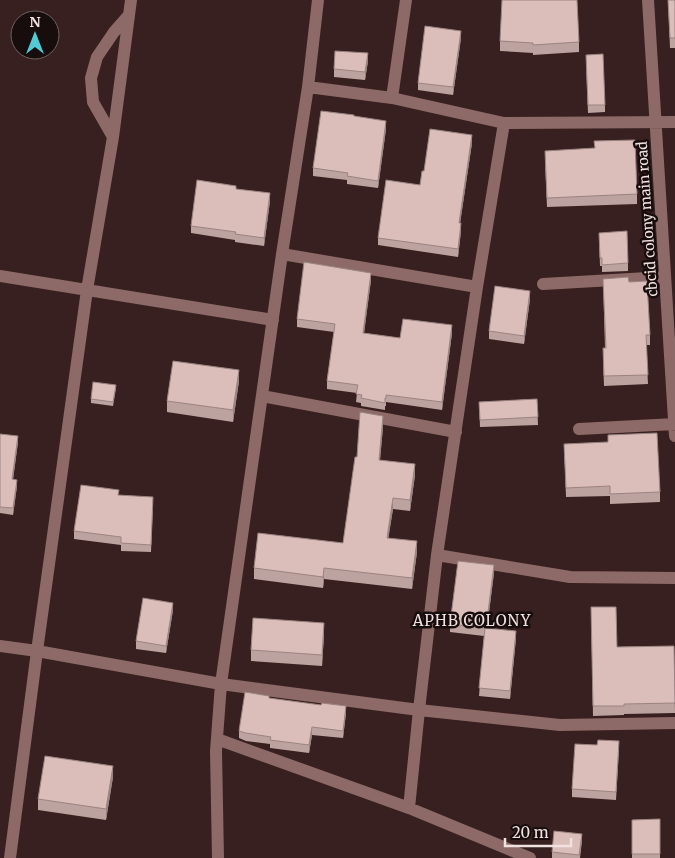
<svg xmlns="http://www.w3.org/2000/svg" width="675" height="858" font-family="Merriweather,serif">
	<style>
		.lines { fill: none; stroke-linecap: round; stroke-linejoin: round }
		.minor { stroke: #8d6a67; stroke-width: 12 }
		.wall { fill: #bca3a0 }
		.shaded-wall { fill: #998482 }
		.building { fill: #dbbdba; stroke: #998482 }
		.labels { text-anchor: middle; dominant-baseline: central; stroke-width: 5; stroke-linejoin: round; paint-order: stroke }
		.street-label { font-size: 14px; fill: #f1e1e0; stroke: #170d0c }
		.neighbourhood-label { font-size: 15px; letter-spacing: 1px; fill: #f1e1e0; stroke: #170d0c }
	</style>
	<rect width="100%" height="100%" fill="#37201f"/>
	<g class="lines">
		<!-- minor -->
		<path class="minor" d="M648,0L675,436
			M308,87L392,98L504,123L675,122
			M392,98L406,0
			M504,123L477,287L437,555L419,710L409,808L530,858
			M113,137L93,102L91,78L97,57L114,32L129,15
			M282,254L477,287
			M0,276L273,320
			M543,284L665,277
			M262,396L456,432
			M579,429L675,424
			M437,555L570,577L675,578
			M0,646L37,651L221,684L419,710L560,725L675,723
			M217,739L409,808
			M10,858L37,651L87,290L113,137L131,0
			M218,858L216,751L221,684L282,254L308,87L318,0"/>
	</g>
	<!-- wall -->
	<path class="wall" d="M668,0H675V48H670Z
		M461,38L453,95L418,90V83Z
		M500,41L579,42V52L533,55V53L500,51Z
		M368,61L365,80L334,77V69Z
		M586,62L605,105V112L588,113Z
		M354,116L386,129L378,188L347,184V180L313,176V168Z
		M472,143L460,223L461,231L458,257L378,245V238L420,185L424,171Z
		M594,148L637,194V204L547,207L545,160Z
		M236,189L270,201L264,246L235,242V240L191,233V226Z
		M599,233L628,263V271L602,272V266H600Z
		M603,279L629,282L650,335V345H646L648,384L604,386L603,358L605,348Z
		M371,280L364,333L400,338L452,333L442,410L386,402V406H385V410L361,406V403L356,402L357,393L327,389V381L334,332L297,327V319Z
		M530,299L524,344L489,339V331Z
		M239,381L233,422L167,412V401Z
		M116,388L113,406L91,403V399Z
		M537,399L538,425L480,427L479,402Z
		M383,427L380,460L415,475L410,511L393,509L388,538L417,552L412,589L324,579L323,588L254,579V568L343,543L357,457Z
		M0,437L18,442L13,480L17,486L13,515L0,513Z
		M564,444L660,492V502L610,504V496L566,497Z
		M119,495L153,504L151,552L121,551V545L74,539V531Z
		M494,573L487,628L516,638L510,699L479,696L484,636L450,632V624Z
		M591,607L617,647L674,646L675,713L624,714V715L593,716Z
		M173,610L166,653L136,649V641Z
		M324,634L322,666L251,661V650Z
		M346,713L343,738L312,735L309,753L270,748V744L246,741L239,738V731Z
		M619,749L616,800L572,797V789Z
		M113,777L106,820L38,810V799Z
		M660,819V858H632V820Z
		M582,841L580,858H552V852Z"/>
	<!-- shaded-wall -->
	<path class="shaded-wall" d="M461,31V38L453,95V87Z
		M368,53V61L365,80V72Z
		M386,121V129L378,188V181Z
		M472,135V143L459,231V223Z
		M270,193V201L264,246V238Z
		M461,223V231L458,257V249Z
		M371,273V280L363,341V333Z
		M530,291V299L524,344V336Z
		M452,325V333L442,410V402Z
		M239,370V381L233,422V410Z
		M383,416V427L379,470V460Z
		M18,436V442L12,486V479Z
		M415,464V475L410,511V500Z
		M17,480V486L13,515V508Z
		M393,498V509L387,548V538Z
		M417,541V552L412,589V578Z
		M494,565V573L486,636V628Z
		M324,568V579L323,588V577Z
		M173,603V610L166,653V646Z
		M324,623V634L322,666V655Z
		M516,631V638L510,699V691Z
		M346,706V713L343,738V731Z
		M312,727V735L309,753V745Z
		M113,766V777L106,820V809Z
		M582,834V841L579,858V855Z"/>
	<!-- building -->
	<path class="building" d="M502,0H577L579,42L533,45V43L500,41Z
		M668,0H675V38H670Z
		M425,26L461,31L453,87L418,83Z
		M335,51L368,53L365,72L334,69Z
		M603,54L605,105H588L586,55Z
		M321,111L354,115V116L386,121L378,181L347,176L348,173L313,168Z
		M430,129L472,135L459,223H461L458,249L378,238L386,180L420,185L422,171H424Z
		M635,140L637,194L547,198L545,151L595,148L594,141Z
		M197,180L236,186V189L270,193L264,238L235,234L236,232L191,226Z
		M627,231L628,263L602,265V258H600L599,233Z
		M304,262L371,273L363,333L400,338L403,319L452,325L442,402L386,395V398H385V403L361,398L362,395L356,394L358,385L327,381L335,324L297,319Z
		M628,277L629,282L647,281L650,335H646L648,375L604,376L603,348H606L603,279Z
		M495,286L530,291L524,336L489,331Z
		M173,361L239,370L233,410L167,401Z
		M93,382L116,385L113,402L91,399Z
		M537,399L538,417L480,420L479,402Z
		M360,412L383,416L379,460L415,464L410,500L393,498L387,538L417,541L412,578L324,568L323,577L254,568L258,533L343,543L355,457H357Z
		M657,433L660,492L610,494V486L566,488L564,444L608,442V435Z
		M0,434L18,436L12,479L17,480L13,508L0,507Z
		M81,485L119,490L118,495L153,497L151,545L121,543V537L74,531Z
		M458,561L494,565L486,628L516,631L510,691L479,688L485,628L450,624Z
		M143,598L173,603L166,646L136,641Z
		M591,607H616L617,647L674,646L675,703L624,704V706H593Z
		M253,618L324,623L322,655L251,650Z
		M245,692L269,696V698L321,705L322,703L346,706L343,731L312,727L309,745L270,740L271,737L246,733L239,731Z
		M598,740L619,741L616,792L572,789L575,744L597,745Z
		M45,756L113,766L106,809L38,799Z
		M660,819V854H632V820Z
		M554,831L582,834L579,855L552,852Z"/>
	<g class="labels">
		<!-- street labels -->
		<g class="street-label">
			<text transform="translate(647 219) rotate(-94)">cbcid colony main road</text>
		</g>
		<!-- neighbourhood labels -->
		<g class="neighbourhood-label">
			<text x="472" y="620">APHB COLONY</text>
		</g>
	</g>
	<!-- north arrow -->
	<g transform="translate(35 35)"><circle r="24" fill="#170d0c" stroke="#6e6261"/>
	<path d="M0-4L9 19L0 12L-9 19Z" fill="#52cbd7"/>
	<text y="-8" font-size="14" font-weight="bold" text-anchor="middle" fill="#f1e1e0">N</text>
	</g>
	<!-- scale -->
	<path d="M505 838v8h66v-8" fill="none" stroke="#f1e1e0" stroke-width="2.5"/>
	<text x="512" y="838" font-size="15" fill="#f1e1e0" stroke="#170d0c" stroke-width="4" paint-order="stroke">20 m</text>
</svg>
